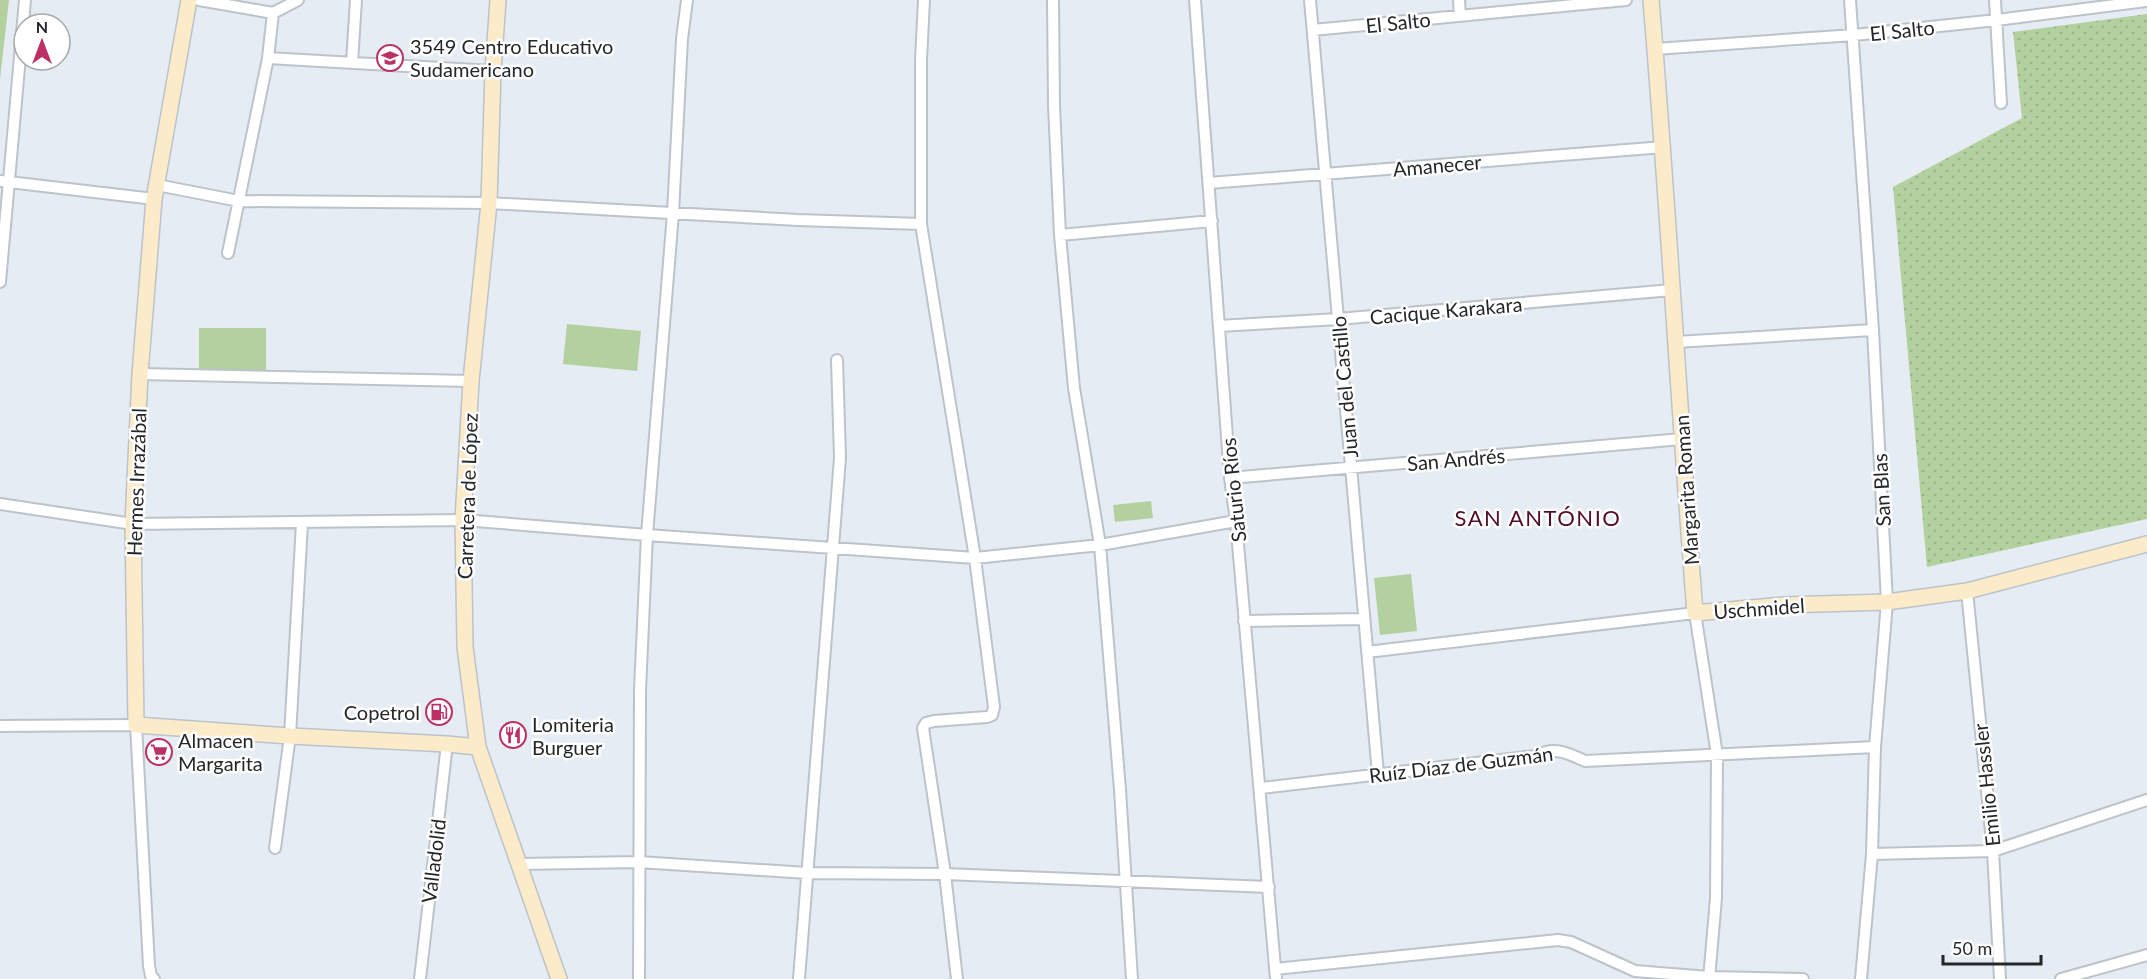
<svg xmlns="http://www.w3.org/2000/svg" width="2147" height="979" font-family="Lato,sans-serif">
	<style>
		.grass { fill: #b3d19e }
		.park { fill: url(#park-dots) }
		.lines { fill: none; stroke-linecap: round; stroke-linejoin: round }
		.street-casing { stroke: #bcc3ca; stroke-width: 14 }
		.secondary-casing { stroke: #bcc3ca; stroke-width: 18 }
		.street { stroke: #fff; stroke-width: 10 }
		.secondary { stroke: #fbebc9; stroke-width: 15 }
		.labels { text-anchor: middle; dominant-baseline: central; stroke-width: 5; stroke-linejoin: round; paint-order: stroke }
		.street-label { font-size: 20px; fill: #242729; stroke: #fff }
		.poi-label { font-size: 20px; fill: #242729; stroke: #fff; text-anchor: start }
		.quarter-label { font-size: 22px; letter-spacing: 1.5px; fill: #520e28; stroke: #fff }
	</style>
	<defs>
		<pattern id="park-dots" width="8" height="8" patternUnits="userSpaceOnUse" patternTransform="scale(1.5)"><rect width="8" height="8" fill="#b3d19e"/><path d="M2 2h.1M6 6h.1" fill="none" stroke="#9ab388" stroke-width="1.8" stroke-linecap="round"/></pattern>
	</defs>
	<rect width="100%" height="100%" fill="#e5ecf3"/>
	<!-- grass -->
	<path class="grass" d="M0,0H9L0,79Z
		M567,324L641,331L637,371L563,364Z
		M199,328H266V370H199Z
		M1151,501L1153,518L1115,522L1113,505Z
		M1411,574L1417,631L1380,635L1374,578Z"/>
	<!-- park -->
	<path class="park" d="M2147,14V519L1927,567L1893,187L2022,118L2013,32Z"/>
	<g class="lines">
		<defs>
			<path id="street" d="M199,0L273,13L298,0
				M924,0L921,60V224L975,558L994,707L992,715L987,717L934,721L926,723L923,728L945,874L957,979
				M1053,0L1054,106L1060,235L1074,388L1100,545L1120,790L1132,979
				M1195,0L1230,478L1236,521L1276,979
				M1310,0L1378,774
				M1459,0L1460,16
				M1850,0L1873,330L1887,602L1875,747L1872,854L1861,979
				M1995,0L2001,103
				M1313,30L1626,0
				M1655,49L1854,35L1997,20L2147,1
				M268,58L493,71
				M352,63L356,0
				M0,181L154,199
				M1209,183L1664,147
				M157,185L239,201L489,203L798,220L921,224
				M1060,235L1212,221
				M228,253L268,58L273,13
				M0,282L25,0
				M1219,326L1338,319L1672,290
				M1676,342L1873,330
				M140,374L471,381
				M1230,478L1682,439
				M0,504L133,524L463,520L647,535L975,558L1100,545L1236,521
				M1967,591L1993,851L2000,979
				M1244,621L1364,619
				M1367,652L1695,613L1717,755L1716,898L1709,979
				M0,726L136,725L149,966L151,976L154,979
				M1261,788L1536,756C1554,746 1568,753 1585,761L1875,747
				M275,848L290,736L302,523
				M1872,854L1993,851L2147,800
				M520,864L639,862L807,873L945,874L1269,887
				M1275,969L1558,940L1571,942L1635,971L1709,977L1803,979
				M420,979L447,744
				M639,979L640,690L647,535L673,213L682,39L687,0
				M799,979L840,458L837,360
				M2061,979L2147,955"/>
			<path id="secondary" d="M189,0L154,199L140,374L133,524L136,725L290,736L447,744L478,747
				M498,0L493,71L489,203L471,381L463,520L465,647L478,747L559,979
				M1651,0C1668,204 1679,409 1695,613L1784,605L1887,602L1967,591L2147,544"/>
		</defs>
		<!-- street casing -->
		<use href="#street" class="street-casing"/>
		<!-- secondary casing -->
		<use href="#secondary" class="secondary-casing"/>
		<!-- street -->
		<use href="#street" class="street"/>
		<!-- secondary -->
		<use href="#secondary" class="secondary"/>
	</g>
	<!-- icons -->
	<defs>
		<symbol id="school-ring" viewBox="-11 -11 22 22"><circle r="9.5" fill="#fff" stroke="#bc3065" stroke-width="1.5"/><path d="M0-5L7-2L0 1L-7-2ZM-4 1L0 2.5L4 1V4Q0 6-4 4Z" fill="#bc3065"/></symbol>
		<symbol id="fuel-ring" viewBox="-11 -11 22 22"><circle r="9.5" fill="#fff" stroke="#bc3065" stroke-width="1.5"/><path d="M-5.5-6h7V0h2V4h1.3V-2.5L3-4.5l.8-.8L6-3V5H2.5V1h-1V6h-7ZM-4.2-4.7v3.2H.2V-4.7Z" fill="#bc3065"/></symbol>
		<symbol id="restaurant-ring" viewBox="-11 -11 22 22"><circle r="9.5" fill="#fff" stroke="#bc3065" stroke-width="1.5"/><path d="M-5-6h1v4h1v-4h1v4h1v-4h1v5L-1.5 .5V6h-2V.5L-5-1ZM5-6V6H3V1.5H1.5Q1.5-4 5-6Z" fill="#bc3065"/></symbol>
		<symbol id="supermarket-ring" viewBox="-11 -11 22 22"><circle r="9.5" fill="#fff" stroke="#bc3065" stroke-width="1.5"/><path d="M-6-5.5h2.5l.6 2H6L4.5 2H-2.5L-4.4-4H-6ZM-1.5 3.2a1.3 1.3 0 1 0 .1 0ZM3 3.2a1.3 1.3 0 1 0 .1 0Z" fill="#bc3065"/></symbol>
	</defs>
	<g fill-rule="evenodd">
		<use href="#school-ring" x="375" y="43" width="30" height="30"/>
		<use href="#fuel-ring" x="424" y="697" width="30" height="30"/>
		<use href="#restaurant-ring" x="498" y="720" width="30" height="30"/>
		<use href="#supermarket-ring" x="144" y="737" width="30" height="30"/>
	</g>
	<g class="labels">
		<!-- street labels -->
		<g class="street-label">
			<text transform="translate(1398 22) rotate(-6)">El Salto</text>
			<text transform="translate(1902 30) rotate(-6)">El Salto</text>
			<text transform="translate(1437 165) rotate(-5)">Amanecer</text>
			<text transform="translate(1446 310) rotate(-5)">Cacique Karakara</text>
			<text transform="translate(1344 387) rotate(-95)">Juan del Castillo</text>
			<text transform="translate(1456 459) rotate(-5)">San Andrés</text>
			<text transform="translate(136 482) rotate(-88)">Hermes Irrazábal</text>
			<text transform="translate(1233 490) rotate(-96)">Saturio Ríos</text>
			<text transform="translate(1686 490) rotate(-94)">Margarita Roman</text>
			<text transform="translate(1881 490) rotate(-93)">San Blas</text>
			<text transform="translate(467 496) rotate(-88)">Carretera de López</text>
			<text transform="translate(1759 608) rotate(-4)">Uschmidel</text>
			<text transform="translate(1461 764) rotate(-7)">Ruíz Díaz de Guzmán</text>
			<text transform="translate(1986 785) rotate(-96)">Emilio Hassler</text>
			<text transform="translate(433 861) rotate(-83)">Valladolid</text>
		</g>
		<!-- poi labels -->
		<g class="poi-label">
			<text x="410" y="46">3549 Centro Educativo<tspan x="410" dy="23">Sudamericano</tspan></text>
			<text x="420" y="712" text-anchor="end">Copetrol</text>
			<text x="532" y="724">Lomiteria<tspan x="532" dy="23">Burguer</tspan></text>
			<text x="178" y="740">Almacen<tspan x="178" dy="23">Margarita</tspan></text>
		</g>
		<!-- quarter labels -->
		<g class="quarter-label">
			<text x="1538" y="517">SAN ANTÓNIO</text>
		</g>
	</g>
	<!-- north arrow -->
	<g transform="translate(42 42)"><circle r="28" fill="#ffffff" stroke="#a7a9a9" stroke-width="1.5"/>
	<path d="M0-4.5L10 22L0 15L-10 22Z" fill="#bc3065"/>
	<text y="-9" font-size="16" font-weight="bold" text-anchor="middle" fill="#242729">N</text>
	</g>
	<!-- scale -->
	<path d="M1943 955v9h98v-9" fill="none" stroke="#242729" stroke-width="3"/>
	<text x="1952" y="955" font-size="18" fill="#242729" stroke="#ffffff" stroke-width="4.5" paint-order="stroke">50 m</text>
</svg>
